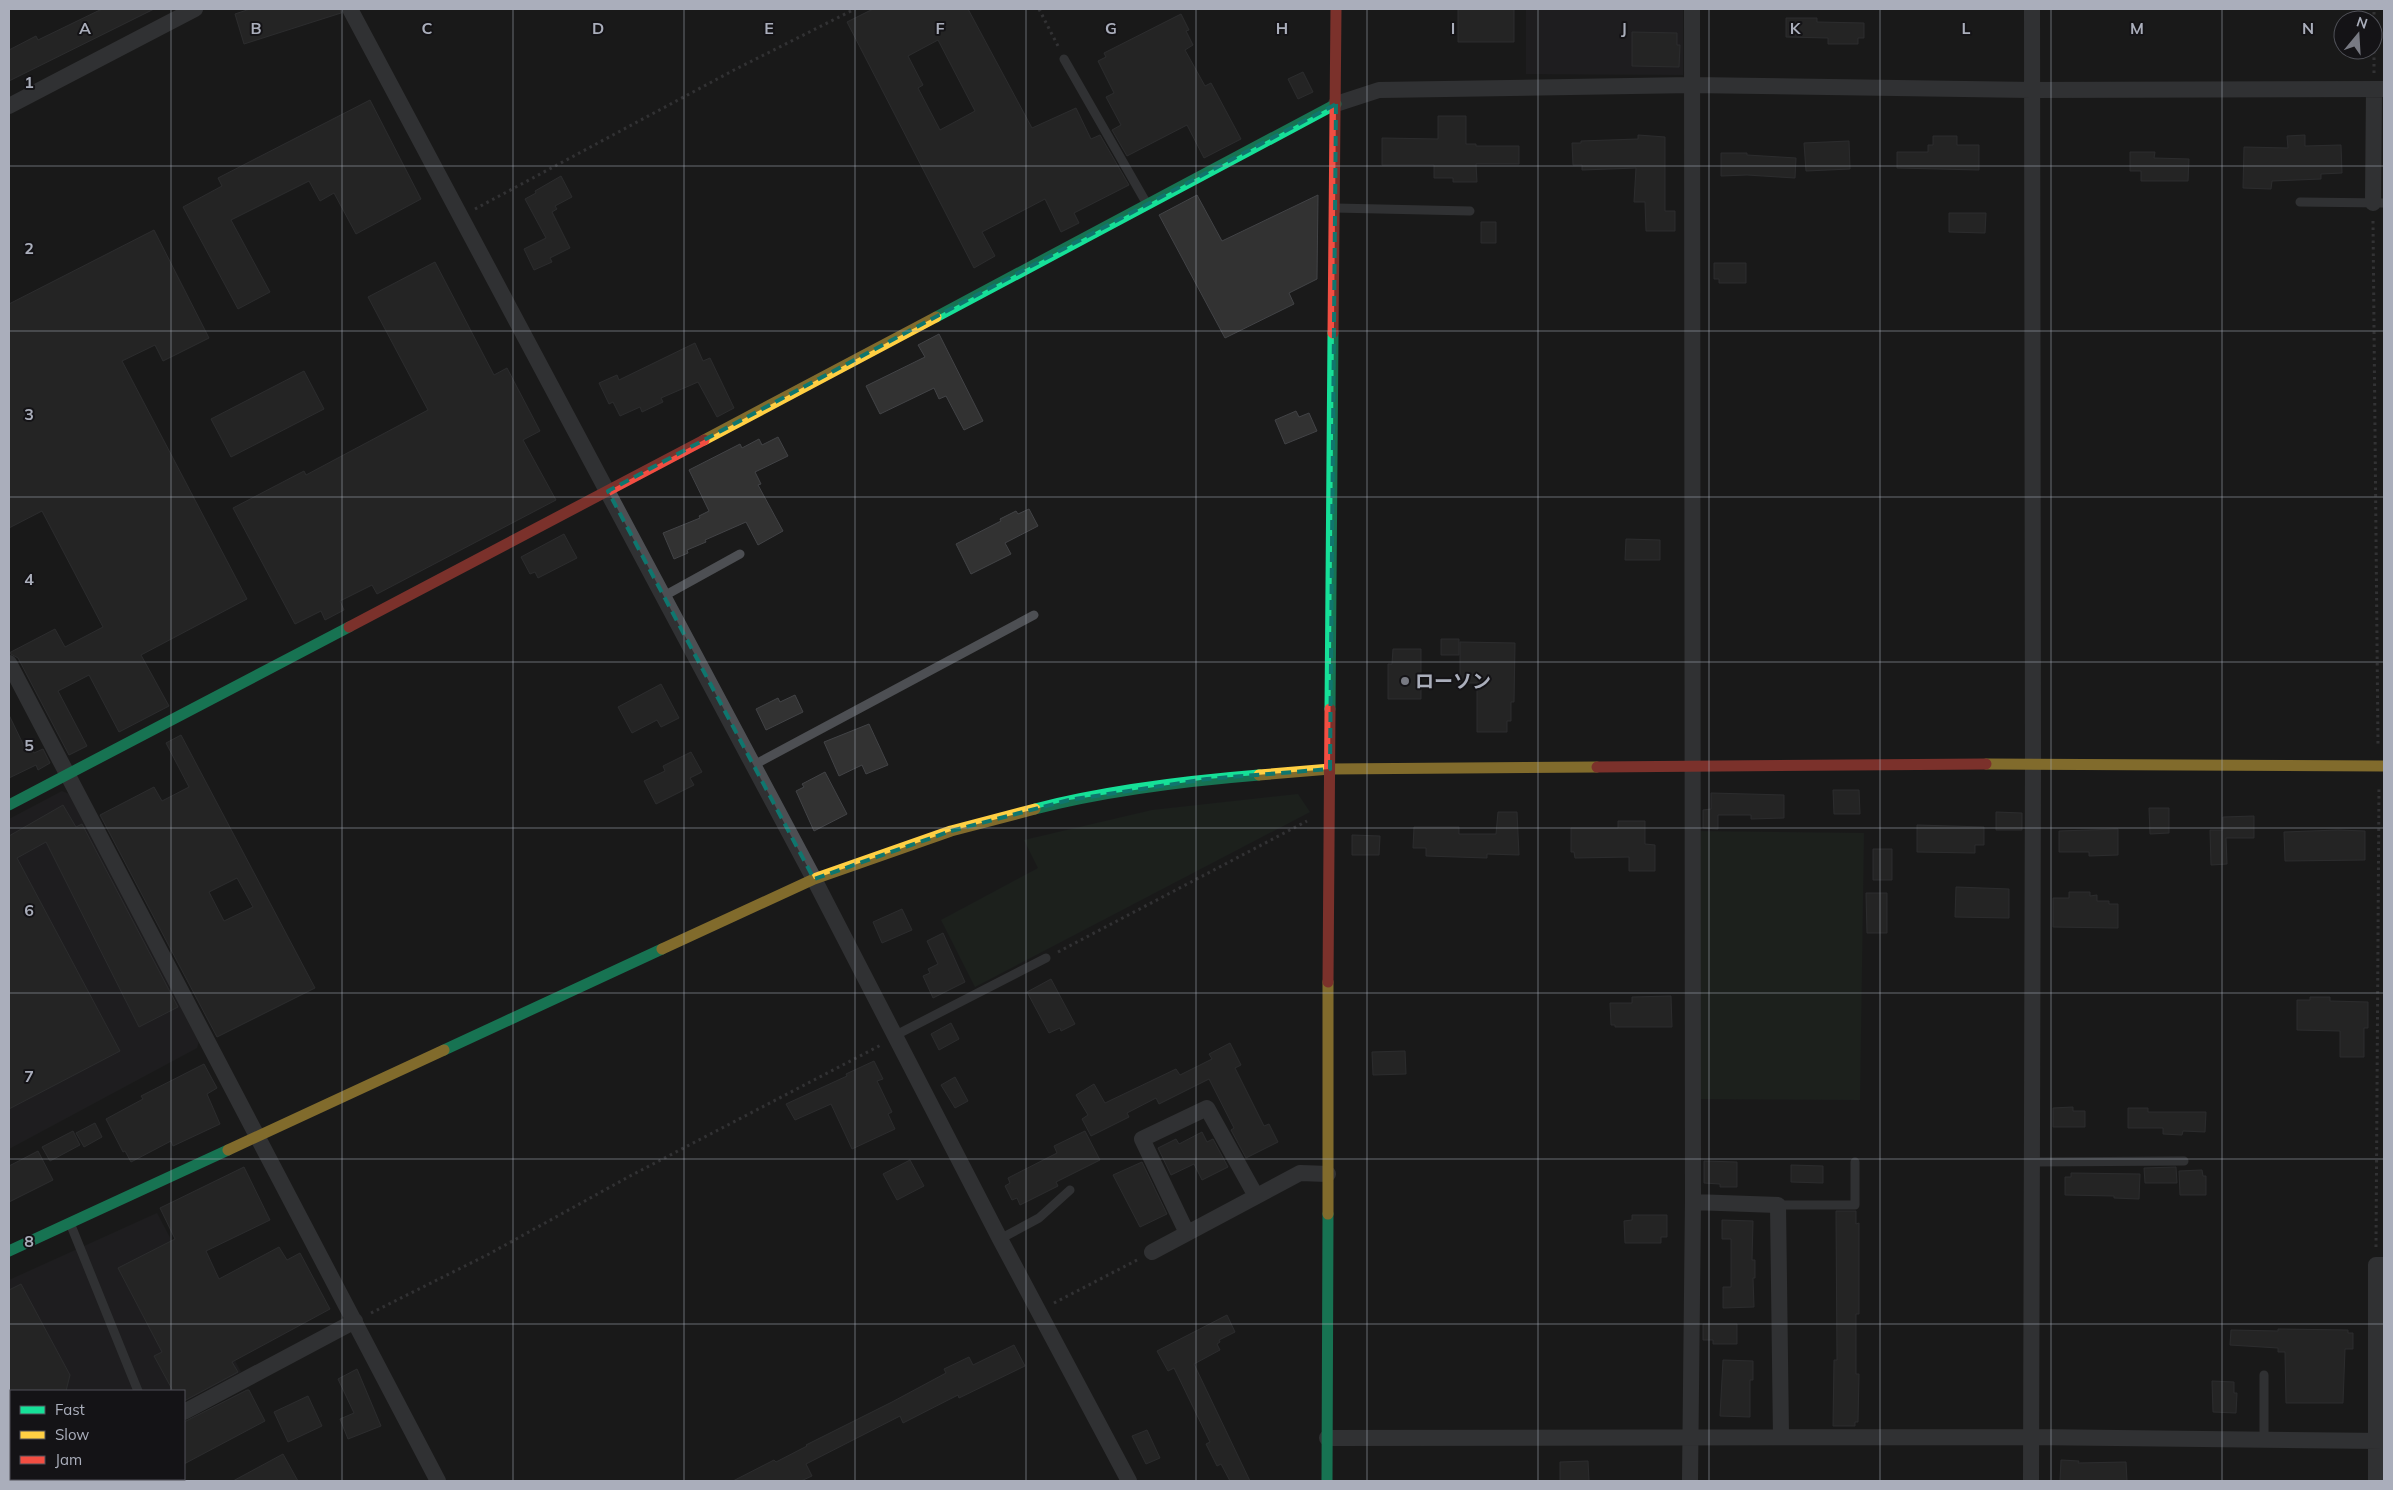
<svg xmlns="http://www.w3.org/2000/svg" width="2393" height="1490" font-family="Mulish,'Noto Sans JP',sans-serif">
	<style>
		.built { fill: #242326 }
		.green { fill: #1f2821 }
		.building { fill: #323232; stroke: #424346; fill-rule: evenodd }
		.lines { fill: none; stroke-linecap: round; stroke-linejoin: round }
		.path { stroke: #505054; stroke-width: 3; stroke-dasharray: 2.5 4; stroke-linecap: butt }
		.lane { stroke: #4d4f53; stroke-width: 9 }
		.street { stroke: #4d4f53; stroke-width: 16 }
		.fast { stroke: #16e098; stroke-width: 11 }
		.slow { stroke: #ffcf43; stroke-width: 11 }
		.jam { stroke: #f24e42; stroke-width: 11 }
		.marked { fill: none; stroke: #0f766e; stroke-width: 4; stroke-dasharray: 10 6; stroke-linejoin: round }
		.grid { fill: none; stroke: #aaaebb; stroke-width: 1; stroke-opacity: 0.55 }
		.poi-dot { fill: #787a83; stroke: #141316; stroke-width: 2 }
		.labels { text-anchor: middle; dominant-baseline: central; stroke-width: 4; stroke-linejoin: round; paint-order: stroke }
		.poi-label { font-size: 19px; font-weight: bold; fill: #aaaebb; stroke: #141316; text-anchor: start }
		.grid-label { font-size: 16px; text-anchor: middle; font-weight: bold; fill: #aaaebb; stroke: #141316; stroke-width: 4; stroke-linejoin: round; paint-order: stroke }
	</style>
	<rect width="100%" height="100%" fill="#1a1a1a"/>
	<!-- built -->
	<path class="built" d="M1526,9H1683V75L1526,74Z
		M62,791L69,794L199,1041L197,1048L9,1149V819Z
		M157,1213L241,1372L184,1402V1391H11V1479H37L33,1481H9V1280Z"/>
	<!-- green -->
	<path class="green" d="M1298,794L1310,812L975,987L941,920L1038,868L1024,840L1152,810Z
		M1698,831L1864,833L1860,1100L1699,1099Z"/>
	<!-- building -->
	<path class="building" d="M102,9H154L9,81V50L36,36L38,40Z
		M250,9H340L341,13L244,44L235,14Z
		M873,9H968L1032,128L1076,108L1091,139L1100,135L1129,185L1074,213L1079,223L1061,232L1045,199L982,232L995,256L974,268L847,22ZM938,40L975,111L940,130L918,88L923,85L908,56Z
		M1458,9H1514V42H1458Z
		M1181,14L1189,30L1186,31L1193,45L1185,50L1205,86L1211,83L1241,139L1204,158L1187,125L1127,156L1112,130L1121,125L1106,97L1114,93L1098,61L1106,57L1104,53Z
		M1786,18H1817V22L1864,23V38H1858V44H1828V38L1786,37Z
		M1632,32L1677,33V45H1680L1679,67L1632,66Z
		M1303,72L1313,92L1298,99L1288,79Z
		M370,100L421,199L356,234L334,193L320,201L309,181L231,220L270,292L238,309L183,207L222,186L218,178Z
		M1438,116H1466V144H1476V146H1519V164H1476L1477,182H1453V178H1434V165H1382V138L1438,139Z
		M1638,135L1665,137V211H1675V231H1646L1645,202H1634L1636,168L1582,170V165H1573L1572,143H1581V141L1638,139Z
		M2305,135V146L2341,145L2342,173L2321,174V179L2272,181L2271,189L2243,188L2244,147L2288,148L2287,136Z
		M1933,136H1957V145H1979V170L1897,168V152H1928V145H1933Z
		M1849,141L1850,169L1806,171L1804,143Z
		M2130,152H2155L2154,158L2189,159L2188,181H2141V171H2130Z
		M1721,153H1747V155L1796,158L1795,178L1747,175L1721,176Z
		M561,176L572,197L555,206L557,209L552,212L570,248L550,258L552,262L534,270L524,249L546,238L525,199L536,193L535,191Z
		M1197,195L1222,241L1318,195L1317,279L1289,293L1294,304L1225,338L1159,215Z
		M1949,213H1986L1985,233L1949,232Z
		M1481,222H1496V243H1481Z
		M154,230L209,338L163,361L155,345L122,361L247,599L141,655L169,706L119,732L89,675L58,691L87,746L69,755L18,658L9,653L55,629L65,647L103,627L42,511L9,528V304Z
		M435,262L494,375L507,368L540,431L523,440L556,500L377,594L372,585L340,601L344,610L325,620L321,611L295,624L233,508L304,471L306,475L428,410L368,297Z
		M1714,263H1746V283H1719V279H1714Z
		M939,334L983,421L964,430L946,396L939,399L934,388L880,414L866,386L925,357L918,345Z
		M695,343L703,361L710,358L734,408L717,417L698,382L661,398L663,402L642,412L640,407L620,416L613,402L609,404L599,383L617,375L619,380Z
		M304,371L324,409L231,457L211,419Z
		M1296,411L1299,417L1309,413L1317,431L1285,444L1275,420Z
		M778,437L788,456L755,472L761,484L758,485L783,531L758,545L746,522L705,540L706,542L687,550L688,553L674,559L663,533L700,518L699,516L709,511L689,470L740,444L742,448L759,439L762,445Z
		M1029,509L1038,526L1005,543L1011,554L971,574L956,544L1001,521L1000,519L1016,511L1018,514Z
		M564,534L577,558L538,578L535,572L530,574L521,557Z
		M1626,539L1660,540V560H1625Z
		M1441,639H1459V655H1441Z
		M1460,642L1515,643L1514,702H1511V721H1507V732H1477V683H1460Z
		M1393,649H1421V699H1388V664H1392Z
		M661,684L679,718L661,727L657,720L632,733L618,707Z
		M795,695L803,712L766,730L756,709L778,698L780,702Z
		M9,715L25,748L30,745L34,753L43,749L50,763L38,770L36,765L9,778Z
		M869,724L888,765L866,774L862,765L839,776L824,742Z
		M181,735L315,988L217,1037L100,815L154,787L162,801L189,787L166,743ZM237,878L253,907L224,921L209,892Z
		M691,752L702,772L690,778L694,785L656,804L644,781L665,771L663,766Z
		M825,772L847,814L814,831L796,791L804,787L802,784Z
		M1833,790H1859L1860,814H1834Z
		M1711,793L1784,795V818L1751,819V815H1718V829L1703,828V810L1711,809Z
		M63,805L76,827L82,824L178,1007L139,1027L46,842L17,858L120,1051L9,1109V836Z
		M2149,808H2169V833L2150,834Z
		M1498,812H1517L1519,855L1487,854V858L1426,856V848H1413L1414,827H1459V834H1496Z
		M1996,812L2022,813V830H1996Z
		M2254,816V838H2226L2227,864L2211,865L2210,830H2223V817Z
		M1618,821H1645V844L1655,845V871H1629V857L1575,858L1574,852H1571V828H1618Z
		M1917,825L1984,827V845H1975V853L1917,852Z
		M2118,829V855L2089,856V852H2059V831Z
		M2338,830L2365,831V860L2285,861L2284,832Z
		M1352,835L1380,836L1379,855H1352Z
		M1873,849H1892V880H1873Z
		M1956,887L2009,889V918L1955,917Z
		M2069,892H2090V896L2097,895V901H2109V904H2118V928L2053,927V898H2069Z
		M1866,893H1887V933H1867Z
		M902,909L912,930L882,943L873,922Z
		M943,933L965,982L933,998L923,976L930,973L928,969L938,964L927,941Z
		M1051,979L1075,1024L1061,1031L1060,1028L1049,1033L1027,992Z
		M1671,996L1672,1027H1615V1025H1611L1610,1003H1632V997Z
		M2310,997H2330V1001L2368,1002V1028H2364V1057H2340V1031L2297,1030V1000H2310Z
		M951,1023L959,1039L939,1050L931,1034Z
		M1230,1043L1241,1065L1235,1068L1264,1126L1269,1124L1278,1142L1246,1158L1231,1130L1234,1128L1209,1079L1159,1104L1156,1098L1127,1113L1129,1117L1091,1136L1082,1119L1088,1115L1076,1095L1094,1084L1105,1103L1176,1069L1180,1075L1212,1059L1209,1054Z
		M1405,1051L1406,1074L1373,1075L1372,1052Z
		M874,1061L883,1079L877,1081L892,1112L888,1114L895,1129L852,1149L831,1104L795,1120L786,1104L847,1076L846,1074Z
		M204,1064L217,1088L207,1094L220,1124L173,1146L171,1141L131,1162L125,1151L123,1152L106,1119L143,1099L141,1096Z
		M955,1077L968,1101L955,1108L941,1085Z
		M2073,1107V1111H2085V1127H2053V1108Z
		M2128,1108H2148V1112H2206L2205,1132L2183,1131L2182,1135L2163,1134V1128H2128Z
		M95,1123L102,1137L84,1147L76,1133Z
		M73,1131L80,1145L50,1161L42,1147Z
		M1085,1131L1100,1160L1056,1182L1058,1186L1020,1205L1017,1198L1012,1200L1005,1186L1010,1183L1008,1178L1057,1153L1054,1146Z
		M1202,1132L1207,1142L1213,1139L1228,1167L1202,1180L1194,1164L1171,1175L1158,1148L1176,1139L1179,1144Z
		M38,1151L53,1180L9,1202V1166Z
		M910,1160L924,1186L897,1200L883,1174Z
		M1704,1161L1737,1162V1187H1720V1184L1704,1183Z
		M1142,1162L1167,1214L1140,1227L1113,1175Z
		M1791,1165L1823,1166V1183L1791,1182Z
		M244,1167L270,1220L206,1251L219,1279L279,1247L287,1260L300,1253L330,1309L232,1362L238,1372L184,1401V1391H173L154,1356L162,1352L118,1268L175,1239L160,1208Z
		M2176,1167L2177,1183H2145L2144,1168Z
		M2202,1170L2203,1176H2206V1195H2180L2179,1171Z
		M2071,1173L2140,1174L2139,1199L2114,1198V1196L2065,1195V1177H2071Z
		M1836,1211H1856V1224L1859,1223V1314H1856V1374H1859L1858,1422H1855V1426H1833L1834,1360H1837Z
		M1632,1215H1667V1237H1661V1243H1625L1624,1221L1632,1220Z
		M1722,1220L1753,1221L1752,1260H1755V1278H1753L1754,1307L1723,1308V1287H1731V1239H1722Z
		M21,1284L70,1375L66,1391H9V1290Z
		M1227,1315L1235,1332L1219,1340L1220,1342L1217,1344L1220,1350L1194,1364L1250,1481H1230L1221,1464L1217,1466L1206,1444L1210,1442L1174,1368L1168,1371L1157,1351Z
		M1703,1324H1737V1344H1713V1340H1703Z
		M2278,1329L2348,1330V1333H2353V1349H2345L2343,1403H2286L2285,1352H2278V1348L2230,1345L2231,1330L2278,1331Z
		M1014,1345L1025,1366L959,1398L958,1395L903,1423L900,1416L806,1464L812,1476L801,1481H733L774,1460L776,1462L807,1446L806,1445L892,1402L946,1373L944,1369L969,1357L973,1365Z
		M1723,1360L1753,1361V1380H1750V1417L1720,1416Z
		M357,1369L381,1426L348,1439L340,1419L354,1413L338,1379Z
		M2212,1381L2234,1382V1393H2237L2236,1413L2213,1412Z
		M247,1390H249L265,1421L184,1464V1422Z
		M308,1396L322,1426L288,1442L274,1412Z
		M1147,1430L1160,1458L1146,1464L1132,1436Z
		M283,1454L298,1481H233Z
		M2061,1460L2079,1461L2078,1463L2126,1462L2127,1481H2060Z
		M1588,1461L1589,1481H1560V1462Z"/>
	<g class="lines">
		<!-- path -->
		<path class="path" d="M1039,9L1059,48
			M2374,73V9
			M475,209L734,70L855,9
			M2373,221L2378,745
			M1058,952L1307,821
			M2376,1247L2379,786
			M1054,1303L1137,1260
			M371,1313L489,1254L630,1176L881,1045"/>
		<!-- lane -->
		<path class="lane" d="M1064,59L1147,204
			M2300,202L2384,203
			M1335,208L1470,211
			M664,596L740,554
			M752,766L1034,615
			M896,1035L1046,958
			M2031,1162L2184,1161
			M1778,1205H1855V1162
			M70,1223L138,1391
			M1000,1239L1039,1218L1070,1190
			M2264,1375V1440
			M77,1479L78,1481"/>
		<!-- street -->
		<path class="street" d="M350,9L814,879L1000,1239L1129,1481
			M1336,104L1379,90L1692,85L2032,90L2384,89
			M9,106L195,9
			M2373,203L2374,89
			M9,663L438,1481
			M1693,1202L1778,1205L1781,1437
			M1187,1233L1142,1139L1207,1108L1256,1196
			M1152,1252L1300,1173L1328,1174
			M184,1412L355,1321
			M1327,1438L2031,1437L2384,1441
			M53,1481L58,1479
			M1690,1481L1693,1202L1692,9
			M2031,1481L2033,764L2032,9
			M2376,1481V1265H2384"/>
		<!-- fast -->
		<path class="fast" d="M936,317L1336,104
			M1330,709L1333,333
			M9,805L349,627
			M1035,809C1108,790 1185,781 1259,775
			M444,1050L662,949
			M9,1251L228,1150
			M1327,1481L1328,1214"/>
		<!-- slow -->
		<path class="slow" d="M704,440L936,317
			M1986,764L2384,766
			M1259,775L1330,769L1597,767
			M662,949L814,879L951,831L1035,809
			M228,1150L444,1050
			M1328,1214V982"/>
		<!-- jam -->
		<path class="jam" d="M1333,333L1336,9
			M349,627L704,440
			M1597,767L1986,764
			M1328,982L1330,709"/>
	</g>
	<!-- marked area -->
	<path d="M0 0H2393V1490H0ZM1336,104L1330,769L1207,779L1069,800L951,831L814,879L608,491Z" fill="#1a1a1a" fill-opacity=".55" fill-rule="evenodd"/>
	<path class="marked" d="M1336,104L1330,769L1207,779L1069,800L951,831L814,879L608,491Z"/>
	<!-- grid -->
	<path class="grid" d="M171,9V1391M342,9V1481M513,9V1481M684,9V1481M855,9V1481M1026,9V1481M1196,9V1481M1367,9V1481M1538,9V1481M1709,9V1481M1880,9V1481M2051,9V1481M2222,9V1481M9,166H2384M9,331H2384M9,497H2384M9,662H2384M9,828H2384M9,993H2384M9,1159H2384M9,1324H2384M171,1479V1481"/>
	<!-- markers -->
	<circle class="poi-dot" cx="1405" cy="681" r="5"/>
	<g class="labels">
		<!-- poi labels -->
		<g class="poi-label">
			<text x="1415" y="681">ローソン</text>
		</g>
	</g>
	<g class="grid-label">
		<text x="85" y="34">A</text>
		<text x="256" y="34">B</text>
		<text x="427" y="34">C</text>
		<text x="598" y="34">D</text>
		<text x="769" y="34">E</text>
		<text x="940" y="34">F</text>
		<text x="1111" y="34">G</text>
		<text x="1282" y="34">H</text>
		<text x="1453" y="34">I</text>
		<text x="1624" y="34">J</text>
		<text x="1795" y="34">K</text>
		<text x="1966" y="34">L</text>
		<text x="2137" y="34">M</text>
		<text x="2308" y="34">N</text>
		<text x="29" y="88">1</text>
		<text x="29" y="254">2</text>
		<text x="29" y="420">3</text>
		<text x="29" y="585">4</text>
		<text x="29" y="751">5</text>
		<text x="29" y="916">6</text>
		<text x="29" y="1082">7</text>
		<text x="29" y="1247">8</text>
	</g>
	<!-- border -->
	<rect width="2393" height="1490" fill="none" stroke="#aaaebb" stroke-width="20"/>
	<!-- legend -->
	<rect x="10" y="1390" width="175" height="90" fill="#141316" stroke="#505158"/>
	<rect x="20" y="1406" width="25" height="8" fill="#16e098" stroke="#505158"/>
	<text x="55" y="1415" font-size="15" fill="#aaaebb">Fast</text>
	<rect x="20" y="1431" width="25" height="8" fill="#ffcf43" stroke="#505158"/>
	<text x="55" y="1440" font-size="15" fill="#aaaebb">Slow</text>
	<rect x="20" y="1456" width="25" height="8" fill="#f24e42" stroke="#505158"/>
	<text x="55" y="1465" font-size="15" fill="#aaaebb">Jam</text>
	<!-- north arrow -->
	<g transform="translate(2358 35) rotate(18)"><circle r="24" fill="#141316" stroke="#505158"/>
	<path d="M0-4L9 19L0 12L-9 19Z" fill="#787a83"/>
	<text y="-8" font-size="14" font-weight="bold" text-anchor="middle" fill="#aaaebb">N</text>
	</g>
</svg>
